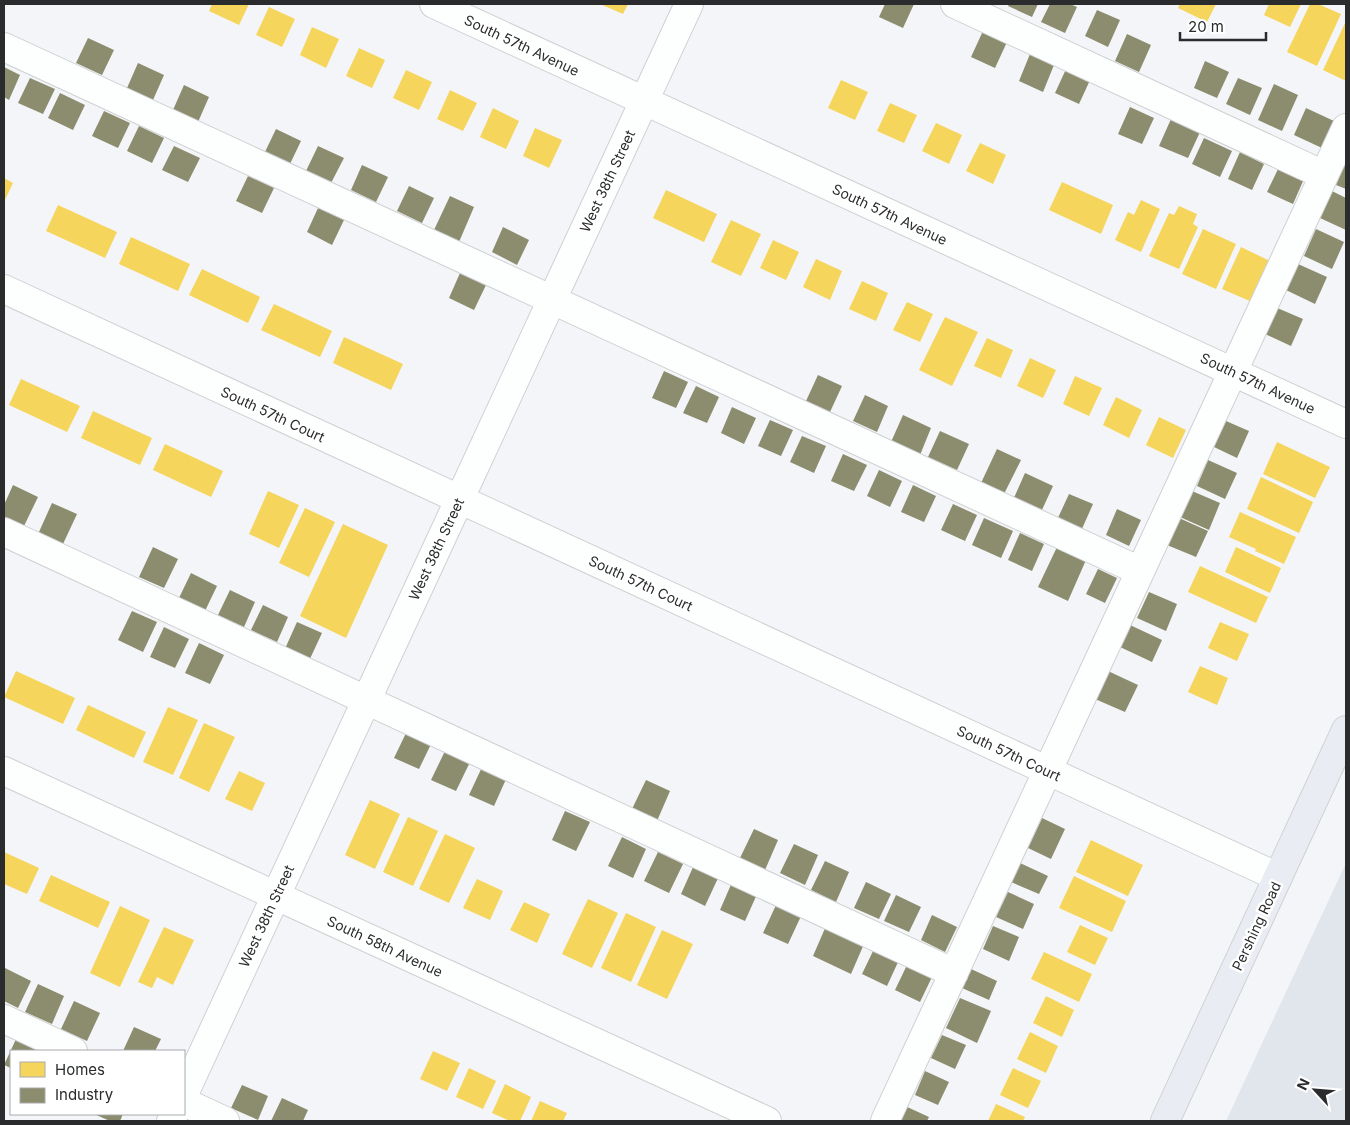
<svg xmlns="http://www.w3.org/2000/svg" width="1350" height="1125" font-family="Inter,sans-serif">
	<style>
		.built { fill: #e1e6ed }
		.homes { fill: #f6d55c }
		.industry { fill: #8c8c6e }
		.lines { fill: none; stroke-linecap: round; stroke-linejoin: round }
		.minor-casing { stroke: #ced0d2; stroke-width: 30 }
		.major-casing { stroke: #d0d1d2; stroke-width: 30 }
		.minor { stroke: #fdfefe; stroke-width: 28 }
		.major { stroke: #eaecf3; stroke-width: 28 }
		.labels { text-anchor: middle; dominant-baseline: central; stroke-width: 5; stroke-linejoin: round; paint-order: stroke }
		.street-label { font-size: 14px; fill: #292b2c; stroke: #fff }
	</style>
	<rect width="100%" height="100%" fill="#f3f5f8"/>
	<!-- built -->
	<path class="built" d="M1346,863V1121H1226Z"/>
	<!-- homes -->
	<path class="homes" d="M212,4H249L239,25L209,11Z
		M600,4H628L623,14Z
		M1180,4H1216L1207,22L1178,8Z
		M1269,4H1301L1290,27L1264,15Z
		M1310,4H1318L1341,14L1317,66L1287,52Z
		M269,7L295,19L282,47L256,35Z
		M1346,21V81L1323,70Z
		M312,27L339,39L326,68L300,55Z
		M359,48L385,60L372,88L346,76Z
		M406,70L432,82L419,110L393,98Z
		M841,80L868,92L855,120L828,108Z
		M450,90L477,103L463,131L437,119Z
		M890,103L917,115L904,143L877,131Z
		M493,108L519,121L506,149L480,137Z
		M936,123L962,135L949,164L922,151Z
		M535,128L562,140L549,168L523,156Z
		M980,143L1006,155L993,184L966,171Z
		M4,178L13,183L4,202Z
		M1062,182L1113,205L1101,234L1049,210Z
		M666,190L717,214L704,242L653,218Z
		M1141,200L1160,209L1141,252L1115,240L1128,212L1134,215Z
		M58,205L117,232L105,258L46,231Z
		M1179,206L1197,214L1193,224L1198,227L1179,269L1149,256L1169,213L1174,215Z
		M731,220L761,234L741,276L711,262Z
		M1203,229L1236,244L1216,289L1182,274Z
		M131,237L190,264L178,291L119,264Z
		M773,240L799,252L786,280L760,268Z
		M1241,247L1270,261L1252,302L1222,289Z
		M816,259L842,271L830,300L803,287Z
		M202,269L260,297L248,323L189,295Z
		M862,281L888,293L876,321L849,309Z
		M907,302L933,314L920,342L893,330Z
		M274,304L332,331L320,357L261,330Z
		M945,317L978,332L952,386L919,370Z
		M344,337L403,364L391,390L333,363Z
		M987,338L1013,350L1001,378L974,366Z
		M1030,358L1056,370L1043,398L1017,386Z
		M1075,376L1102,388L1089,416L1063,404Z
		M21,379L80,406L67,432L9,405Z
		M1116,397L1142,410L1129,438L1103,425Z
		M93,411L152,438L140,465L81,438Z
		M1159,417L1186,430L1173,458L1146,445Z
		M1277,442L1330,467L1315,498L1263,474Z
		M165,444L223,471L211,497L153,470Z
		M1261,477L1313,502L1299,533L1247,509Z
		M268,491L299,505L279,548L249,534Z
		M305,508L335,522L309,577L279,563Z
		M1240,512L1296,537L1284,564L1255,551L1256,549L1229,537Z
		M343,524L388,545L346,638L300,616Z
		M1236,547L1281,568L1270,593L1225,572Z
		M1200,566L1268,597L1256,623L1188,592Z
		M1220,622L1249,634L1237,661L1208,648Z
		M1200,666L1228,678L1217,705L1188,692Z
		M16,671L75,698L63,724L4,697Z
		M88,705L146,732L134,758L76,730Z
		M168,707L198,720L173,775L143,762Z
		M204,723L235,737L209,792L179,778Z
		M239,771L265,783L252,811L225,799Z
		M370,800L400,814L375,869L345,855Z
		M408,817L438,831L413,886L383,872Z
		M445,834L475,848L449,903L419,889Z
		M1091,840L1143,865L1128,896L1076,872Z
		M4,852L39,868L27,894L4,884Z
		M51,875L110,902L98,928L39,901Z
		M1074,876L1126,901L1112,932L1059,908Z
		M477,879L503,891L490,920L463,908Z
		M588,899L618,913L592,968L562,954Z
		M524,902L550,914L537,943L510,930Z
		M120,906L150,920L120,987L90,973Z
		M626,913L656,927L631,982L601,968Z
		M1080,925L1108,938L1095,965L1067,952Z
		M164,927L194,940L173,985L157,977L152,988L138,982Z
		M662,930L693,944L667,999L637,985Z
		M1044,952L1092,974L1079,1002L1031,979Z
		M1046,996L1074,1010L1062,1037L1033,1023Z
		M1030,1032L1058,1046L1046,1073L1017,1059Z
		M433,1051L460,1063L447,1091L420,1079Z
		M469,1068L496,1081L483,1109L456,1097Z
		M1013,1068L1041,1081L1028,1108L1000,1095Z
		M505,1084L531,1097L520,1121H510L492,1113Z
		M540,1101L567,1113L563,1121H531Z
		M996,1104L1025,1117L1023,1121H988Z"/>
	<!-- industry -->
	<path class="industry" d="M885,4H914L903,28L879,17Z
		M1009,4H1038L1032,17L1008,6Z
		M1050,4H1070L1077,7L1065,33L1041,22Z
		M1097,10L1120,20L1108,47L1085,36Z
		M983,31L1007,42L995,68L971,57Z
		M1127,34L1151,45L1139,72L1115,61Z
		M88,38L114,50L102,75L76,63Z
		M1030,54L1054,65L1043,92L1019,81Z
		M1205,61L1229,72L1217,98L1194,88Z
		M138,63L164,75L153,100L127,88Z
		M4,67L20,75L9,100L4,97Z
		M1067,67L1091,78L1079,104L1055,93Z
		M30,78L55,89L43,114L18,103Z
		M1238,78L1262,88L1250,115L1226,104Z
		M1274,84L1298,95L1282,131L1258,120Z
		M184,85L209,97L198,122L173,110Z
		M60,93L85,105L73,130L48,118Z
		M1130,107L1154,118L1142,144L1118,134Z
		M1306,108L1334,121L1322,148L1294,135Z
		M104,111L130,123L118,148L92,136Z
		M1171,119L1200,132L1188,158L1159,146Z
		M139,126L164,138L152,163L127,151Z
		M276,129L301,141L289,166L264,154Z
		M1204,138L1232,151L1220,177L1192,164Z
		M174,146L200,158L188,182L162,170Z
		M318,146L344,158L331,183L306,171Z
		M1240,152L1264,164L1252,190L1228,179Z
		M1346,162V189L1336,185Z
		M362,165L388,177L376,202L351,190Z
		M1279,167L1304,179L1293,204L1267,192Z
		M248,176L274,188L262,213L236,201Z
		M409,186L434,198L422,223L397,211Z
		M1332,191L1346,198V230L1320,218Z
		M450,196L474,207L459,242L434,230Z
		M318,208L344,220L332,245L307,232Z
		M503,227L529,240L517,265L492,252Z
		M1316,229L1344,242L1332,269L1304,256Z
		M1298,264L1327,277L1315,304L1286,290Z
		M460,273L486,285L474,310L449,298Z
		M1275,307L1303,319L1291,346L1263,333Z
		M664,371L688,382L676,408L652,398Z
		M818,375L842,386L830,412L806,401Z
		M696,386L719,397L707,423L683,413Z
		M865,395L888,406L877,432L853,421Z
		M732,407L756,418L744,444L721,433Z
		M903,415L931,428L920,455L891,442Z
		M770,420L793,430L781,456L758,446Z
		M1226,421L1249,431L1237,458L1214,447Z
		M940,431L969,444L957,470L928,457Z
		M802,436L826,446L814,473L790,462Z
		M997,449L1021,460L1004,494L981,483Z
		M843,454L867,465L854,491L831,481Z
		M1208,460L1237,473L1225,499L1197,486Z
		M879,470L902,481L890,507L867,496Z
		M1025,473L1053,486L1041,512L1013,500Z
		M13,485L38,497L24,526L4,517V505Z
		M913,485L936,496L924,522L901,512Z
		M1192,491L1220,503L1209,530L1180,517Z
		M1069,494L1093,504L1081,531L1057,520Z
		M52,503L77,514L63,544L39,532Z
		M953,504L977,515L965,541L941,530Z
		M1117,509L1141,520L1129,546L1106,535Z
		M984,518L1013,531L1001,558L972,545Z
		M1179,518L1208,531L1196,557L1167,545Z
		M1020,533L1044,544L1032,571L1008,560Z
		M153,547L178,559L164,588L139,577Z
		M1057,547L1086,560L1068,601L1038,587Z
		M1098,569L1117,578L1105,603L1086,594Z
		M191,573L217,586L205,611L179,598Z
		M230,590L255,602L244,627L218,615Z
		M1149,592L1177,604L1166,631L1137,618Z
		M263,605L288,617L277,642L251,630Z
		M132,611L157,622L143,652L118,640Z
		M297,622L322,633L308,663L284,651Z
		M1130,625L1162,640L1152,662L1120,647Z
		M164,627L189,639L175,668L150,657Z
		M199,643L224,655L210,684L185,673Z
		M1108,671L1138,685L1125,712L1095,699Z
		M408,729L433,740L419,769L394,758Z
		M445,751L470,762L456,791L431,780Z
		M483,765L507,777L494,806L469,795Z
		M646,780L670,791L657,821L632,809Z
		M565,811L590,822L576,851L552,840Z
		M1042,818L1065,829L1051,859L1028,848Z
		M754,829L778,840L765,870L740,858Z
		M622,837L646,849L633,878L608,866Z
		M794,844L818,855L805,885L780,873Z
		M658,852L683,864L669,893L644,881Z
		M825,861L849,872L836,902L811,890Z
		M1020,863L1048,876L1039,894L1011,882Z
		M694,865L719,876L705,906L681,894Z
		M733,880L758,892L745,921L720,910Z
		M866,882L891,894L879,919L854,908Z
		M1008,892L1034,904L1023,929L996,917Z
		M896,895L921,907L909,932L884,921Z
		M777,903L802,914L788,944L763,933Z
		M932,915L957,927L945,952L921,940Z
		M826,926L864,944L851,974L813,956Z
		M993,926L1019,937L1009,961L983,949Z
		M874,949L899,960L887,986L862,974Z
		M907,965L932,977L920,1002L895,990Z
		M5,968L31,981L18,1008L4,1001Z
		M971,969L997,981L989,1000L962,988Z
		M38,984L64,996L52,1024L25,1012Z
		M960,998L991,1011L977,1043L946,1028Z
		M74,1001L100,1013L87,1041L61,1029Z
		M134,1027L161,1039L155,1051H123Z
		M942,1035L966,1045L955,1069L931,1058Z
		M17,1037L42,1051H11V1068L4,1065Z
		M925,1071L949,1082L938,1105L915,1095Z
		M242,1085L268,1096L258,1120L231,1108Z
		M282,1098L308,1110L303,1121H271Z
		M905,1106L929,1117L927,1121H898Z
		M94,1114H123L120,1121H110Z"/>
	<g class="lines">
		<defs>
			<path id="minor" d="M434,4L1346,424
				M955,4L1324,175
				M4,47L1140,571
				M4,289L1278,877
				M4,532L954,973
				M4,771L767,1121
				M4,1019L73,1051
				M184,1094L689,4
				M184,1102L225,1121
				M171,1121L174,1114
				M885,1121L1346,128"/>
			<path id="major" d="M1165,1121L1346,730"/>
		</defs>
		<!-- minor casing -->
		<use href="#minor" class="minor-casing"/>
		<!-- major casing -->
		<use href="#major" class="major-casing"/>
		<!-- minor -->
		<use href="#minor" class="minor"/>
		<!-- major -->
		<use href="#major" class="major"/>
	</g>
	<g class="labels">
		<!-- street labels -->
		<g class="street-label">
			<text transform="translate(522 45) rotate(25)">South 57th Avenue</text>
			<text transform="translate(607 181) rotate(-65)">West 38th Street</text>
			<text transform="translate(890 214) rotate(25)">South 57th Avenue</text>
			<text transform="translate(1258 383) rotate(25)">South 57th Avenue</text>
			<text transform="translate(273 414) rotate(25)">South 57th Court</text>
			<text transform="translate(436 549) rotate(-65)">West 38th Street</text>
			<text transform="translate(641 583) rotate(25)">South 57th Court</text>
			<text transform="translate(1009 753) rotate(25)">South 57th Court</text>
			<text transform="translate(266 916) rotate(-65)">West 38th Street</text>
			<text transform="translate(1256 926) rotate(-65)">Pershing Road</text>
			<text transform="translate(385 946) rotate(25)">South 58th Avenue</text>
		</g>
	</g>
	<!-- border -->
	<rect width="1350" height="1125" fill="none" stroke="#292b2c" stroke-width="10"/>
	<!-- legend -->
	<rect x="10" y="1050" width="175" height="65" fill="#ffffff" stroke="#a9aaab"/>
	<rect x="20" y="1062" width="25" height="15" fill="#f6d55c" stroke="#a9aaab"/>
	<text x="55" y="1075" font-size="15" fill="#292b2c">Homes</text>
	<rect x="20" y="1088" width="25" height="15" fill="#8c8c6e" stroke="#a9aaab"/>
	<text x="55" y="1100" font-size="15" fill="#292b2c">Industry</text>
	<!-- north arrow -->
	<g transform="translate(1315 1090) rotate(296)" stroke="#ffffff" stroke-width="4" paint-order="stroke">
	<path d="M0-4L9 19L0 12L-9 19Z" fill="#292b2c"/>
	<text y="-8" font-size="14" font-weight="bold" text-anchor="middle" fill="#292b2c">N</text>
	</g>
	<!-- scale -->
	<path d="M1180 32v8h86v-8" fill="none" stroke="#292b2c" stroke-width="2.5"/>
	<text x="1188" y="32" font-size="15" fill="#292b2c" stroke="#ffffff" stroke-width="4" paint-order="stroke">20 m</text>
</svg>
